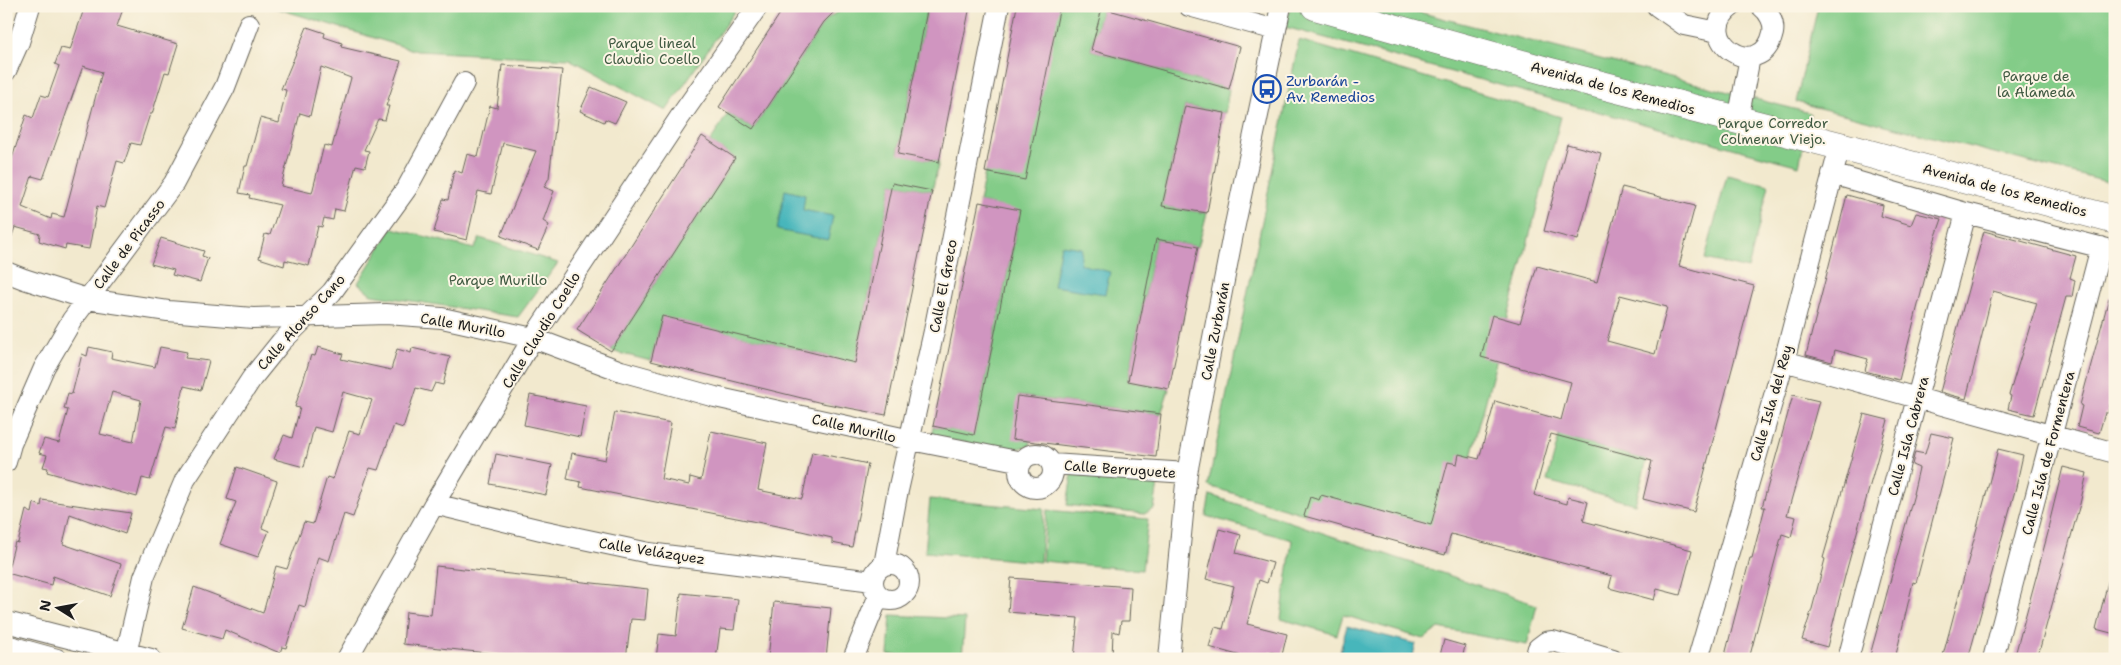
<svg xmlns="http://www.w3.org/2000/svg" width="2121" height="665" font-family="'Shantell Sans',sans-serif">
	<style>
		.green { fill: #83cc88; stroke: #507452 }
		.water { fill: #46b6bb; stroke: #31696c }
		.building { fill: #d095c0; fill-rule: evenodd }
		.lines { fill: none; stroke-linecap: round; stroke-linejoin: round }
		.street-casing { stroke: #67645a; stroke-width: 22 }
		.secondary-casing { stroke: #67645a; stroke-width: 29 }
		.street { stroke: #fff; stroke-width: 20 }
		.secondary { stroke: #fff; stroke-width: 28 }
		.labels { text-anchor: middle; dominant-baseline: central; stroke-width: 4; stroke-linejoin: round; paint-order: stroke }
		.park-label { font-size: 14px; fill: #405a42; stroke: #fcf5e5 }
		.transit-label { font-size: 14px; fill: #164399; stroke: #fcf5e5; text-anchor: start }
		.street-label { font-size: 14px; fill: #1c1c1c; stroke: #fcf5e5 }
	</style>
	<rect width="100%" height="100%" fill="#fcf5e5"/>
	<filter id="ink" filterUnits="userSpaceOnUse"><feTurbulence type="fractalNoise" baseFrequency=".02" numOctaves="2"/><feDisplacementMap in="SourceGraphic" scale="10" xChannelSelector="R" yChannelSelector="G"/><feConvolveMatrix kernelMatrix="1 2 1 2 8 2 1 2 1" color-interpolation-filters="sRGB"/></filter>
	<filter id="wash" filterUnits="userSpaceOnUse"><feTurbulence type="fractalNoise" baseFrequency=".0096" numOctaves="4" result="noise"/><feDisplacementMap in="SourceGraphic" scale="20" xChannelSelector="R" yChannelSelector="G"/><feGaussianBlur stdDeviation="1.12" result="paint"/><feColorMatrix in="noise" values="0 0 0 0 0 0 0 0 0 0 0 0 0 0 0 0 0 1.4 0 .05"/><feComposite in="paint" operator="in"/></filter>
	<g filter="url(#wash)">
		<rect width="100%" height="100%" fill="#f2e9ce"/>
		<!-- green -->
		<path class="green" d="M269,6H738L666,111L569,59L417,51Z
			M898,6H928L898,153L939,162L932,191L892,183L846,407L822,403L831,357L662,317L651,361L611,351L735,158L710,142L728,113L753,129L824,22C843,2 871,9 897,10Z
			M1060,6H1094L1102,8L1091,50L1229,89L1225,113L1185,106L1162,206L1207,213L1198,247L1156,239L1128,381L1169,389L1161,414L1018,396L1031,441L1030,446L1009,450L932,437L933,426L974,434L1020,211L979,202L985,172Z
			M1291,6H1395L1810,113L1799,166L1285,27Z
			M1818,6H2115V184L1796,102Z
			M1299,40L1561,117L1445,555L1208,486Z
			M1727,175L1769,185L1748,269L1705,259Z
			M392,228L474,249L480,238L558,263L518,317L372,295L358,283Z
			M1559,436L1647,460L1635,504L1547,481Z
			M1072,474L1158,484L1154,509L1144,514L1067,505Z
			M1210,495L1537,605L1527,645L1439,628L1424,639L1343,615L1337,635L1281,619L1292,540L1206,516Z
			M930,499L1044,509L1040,562L925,552Z
			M1047,510L1148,519L1142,570L1042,561Z
			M891,615L965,619L962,658L888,655Z"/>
		<!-- water -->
		<path class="water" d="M785,190L805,195L803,210L833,216L828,240L777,230Z
			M1061,245L1082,248L1080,264L1110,272L1105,294L1053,286Z
			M1347,626L1416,644L1412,659H1338Z"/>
		<g id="blocks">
			<!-- building -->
			<path class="building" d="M85,6H124L117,26L178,44L169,73L165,72L152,114H150L140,145L131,143L124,163L117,161L104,208L97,206L89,249L66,245L65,249L39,241L40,234L15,227L9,245H6V177L26,115L33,118L41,95L48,97L59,66L55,64L61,48L70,50ZM83,66L102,72L64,217L52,214L51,219L22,207L32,176L43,179Z
				M785,6H840L824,22L753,129L719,107Z
				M928,6H970L939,162L898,154Z
				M1017,6H1060L1025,180L985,172Z
				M1102,8L1240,47L1229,89L1091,50Z
				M307,27L325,33L324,37L342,43L341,47L401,61L386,106H389L385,120L378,119L364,150L369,151L365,167L356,165L344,211L335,209L333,220L324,218L322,227L318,226L309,266L285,260L284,266L259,258L265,234L270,235L280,205L249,198L250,195L239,193L245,166H247L260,118L279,123L286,90L281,89ZM321,67L351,78L332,147L324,145L312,193L281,186L300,113L310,116Z
				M502,65L562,70L549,178L544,187L554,191L543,221L549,225L538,250L501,236L536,151L503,143L491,194L478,191L467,240L434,232L443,199L448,200L454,170L462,173L467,154L478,157L490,106L497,108Z
				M591,87L626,102L615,123L605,119L604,122L580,111Z
				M1185,106L1225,113L1207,213L1162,206Z
				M702,136L735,158L611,351L577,330Z
				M1567,144L1601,153L1578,240L1544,231Z
				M892,183L932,191L886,415L822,403L651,361L662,316L855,363Z
				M1622,187L1695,206L1679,266L1754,286L1694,512L1643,499L1652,461L1551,434L1534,495L1567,504L1568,497L1588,502L1583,521L1692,550L1680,595L1657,589L1654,600L1609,588L1612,576L1451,534L1445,555L1304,516L1310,497L1319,500L1321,495L1431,525L1448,462L1457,464L1459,454L1479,459L1495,401L1561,420L1571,382L1481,357L1492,315L1520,323L1537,266L1597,282ZM1620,295L1667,307L1655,354L1607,341Z
				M1847,195L1883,205L1881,216L1911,225L1916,213L1942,219L1934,242L1899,380L1865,371L1868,359L1835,350L1832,362L1806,355Z
				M979,202L1020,210L974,435L933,426Z
				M1984,231L2076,256L2070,278L2075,280L2072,297H2066L2034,415L2008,409L2011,396L2009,395L2037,303L1993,291L1966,399L1940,392Z
				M161,238L204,251L202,256L208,258L200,282L172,275L174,270L151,264Z
				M1156,239L1198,247L1169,389L1128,381Z
				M2109,298H2115V386L2108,413H2105L2099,433L2077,427L2082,406L2080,405Z
				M89,347L112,352L111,358L155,367L160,347L187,352L185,358L209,361L201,390L184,386L175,429L166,427L150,480L142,478L137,497L47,472L48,468L43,467L47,455L39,453L44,439L59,443L68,410L64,409L68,393L72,394L82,354L87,356ZM112,392L141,400L133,442L100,434Z
				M318,347L343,354L341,359L391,370L397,349L411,353L412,348L450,357L443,385L435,383L431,392L416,388L403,428L394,425L378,470L370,468L353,517L344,514L329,561L318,557L305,607L299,605L286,648L282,647L280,653L225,630L222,639L182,628L194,587L263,613L276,566L287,569L304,522L313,524L327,477L333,479L349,431L360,434L372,400L343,392L332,432L314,427L304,467L274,459L284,435L292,438L300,408L295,407L311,355L315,356Z
				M530,395L586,406L580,437L524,425Z
				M1793,395L1819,401L1787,515L1796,517L1791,537L1782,534L1749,659H1724L1750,558H1752L1765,507H1762Z
				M1017,396L1161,414L1156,457L1012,439Z
				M615,412L671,423L661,479L689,485L690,477L701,480L711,431L767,443L758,490L802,499L812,452L868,464L852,547L832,543V538L797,530L580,487L581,482L567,479L572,453L605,460Z
				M1864,414L1888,420L1846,572L1827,647L1802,640L1812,609L1825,559L1823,558Z
				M1931,433L1954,438L1916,583L1913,582L1895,659H1869L1914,494H1913L1919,468L1912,465L1914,456L1915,452L1925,454Z
				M1998,449L2023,455L2016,487L1968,659H1942Z
				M496,454L552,465L546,495L490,484Z
				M237,467L277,481L262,528L269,531L258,557L220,544L236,502L227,499Z
				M2063,467L2087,473L2080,504L2037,659H2014L2049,529L2048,528Z
				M42,500L131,513L125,534L70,514L63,544L121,564L110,596L53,576L51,585L7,573L15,542L18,543L26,510L32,513L34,503L41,506Z
				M1219,529L1241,535L1236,553L1273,563L1267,583L1259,580L1247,624L1287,634L1282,655L1270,652L1268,659H1252L1209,647L1215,627L1223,629L1234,586L1206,579Z
				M436,566L648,589L645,620L631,619L626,659H542L403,644L406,612L431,615Z
				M1011,578L1131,587L1129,621H1121L1119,633L1113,631L1112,659H1074L1078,618L1008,612Z
				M2109,578L2115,579V634L2096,629Z
				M681,593L738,599L734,630L720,629L716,659H656L659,634L676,636Z
				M774,602L831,608L826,659H768Z
				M1444,640L1465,646L1462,659H1439Z"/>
		</g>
	</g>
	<g filter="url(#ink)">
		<use href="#blocks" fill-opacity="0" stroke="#67645a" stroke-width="1"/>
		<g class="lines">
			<defs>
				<path id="street" d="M1189,6L1276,30
					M1657,6L1684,25L1718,32
					M1732,6C1689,38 1761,86 1773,33C1775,23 1769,12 1761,6
					M6,71L19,42L30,6
					M1738,120L1750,57
					M1832,174L1966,213L2115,251
					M6,272L24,279L87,299L168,311L253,318L386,314L442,318L533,338L621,371L715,397L911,440L1022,462
					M1784,361L2115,453
					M1019 471a17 17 0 1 1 34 0a17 17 0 1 1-34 0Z
					M6,462L11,444L44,368L72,320L174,183L225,87L249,24
					M1052,464L1187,473
					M434,504L541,530L649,553L873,581
					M873 582a18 18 0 1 1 36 0a18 18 0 1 1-36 0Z
					M884,565L897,495L934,331L999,6
					M6,622L151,659
					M6,645L57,659
					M126,654L144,577L185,480L252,378L281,342L332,292L407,188L464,83
					M347,659L434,504L533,338L680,117L758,6
					M853,659L879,595
					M1169,659L1187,473L1233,234L1281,6
					M1535,659L1538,648L1546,642L1553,641L1613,659
					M1698,659L1784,361L1840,146
					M1848,659L1966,213
					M1993,659L2101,247"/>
				<path id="secondary" d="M1315,6L1547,71L1840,146L2115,220"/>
			</defs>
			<!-- street casing -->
			<use href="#street" class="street-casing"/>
			<!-- secondary casing -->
			<use href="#secondary" class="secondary-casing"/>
			<!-- street -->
			<use href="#street" class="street"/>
			<!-- secondary -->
			<use href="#secondary" class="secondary"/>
		</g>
	</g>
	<!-- icons -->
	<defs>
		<symbol id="bus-ring" viewBox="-11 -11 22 22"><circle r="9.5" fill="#fcf5e5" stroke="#1a4fb4" stroke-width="1.5"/><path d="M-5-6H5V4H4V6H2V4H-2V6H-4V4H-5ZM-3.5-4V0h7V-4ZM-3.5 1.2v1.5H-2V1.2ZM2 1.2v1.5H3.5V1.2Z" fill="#1a4fb4"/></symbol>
	</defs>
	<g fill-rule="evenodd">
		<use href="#bus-ring" x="1251" y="73" width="32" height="32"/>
	</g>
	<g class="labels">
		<!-- park labels -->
		<g class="park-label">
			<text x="652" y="43">Parque lineal<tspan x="652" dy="16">Claudio Coello</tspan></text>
			<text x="2036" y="76">Parque de<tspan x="2036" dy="16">la Alameda</tspan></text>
			<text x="1773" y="123">Parque Corredor<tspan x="1773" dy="16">Colmenar Viejo.</tspan></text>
			<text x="498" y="280">Parque Murillo</text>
		</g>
		<!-- transit labels -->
		<g class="transit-label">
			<text x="1286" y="81">Zurbarán -<tspan x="1286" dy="16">Av. Remedios</tspan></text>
		</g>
		<!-- street labels -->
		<g class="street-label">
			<text transform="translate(1613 88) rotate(15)">Avenida de los Remedios</text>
			<text transform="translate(2005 190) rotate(15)">Avenida de los Remedios</text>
			<text transform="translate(129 244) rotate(-53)">Calle de Picasso</text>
			<text transform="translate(943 286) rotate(-79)">Calle El Greco</text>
			<text transform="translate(301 322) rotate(-48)">Calle Alonso Cano</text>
			<text transform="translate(463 325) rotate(10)">Calle Murillo</text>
			<text transform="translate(541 330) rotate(-58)">Calle Claudio Coello</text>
			<text transform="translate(1215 331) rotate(-79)">Calle Zurbarán</text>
			<text transform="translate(1771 403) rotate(-74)">Calle Isla del Rey</text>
			<text transform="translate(854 428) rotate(13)">Calle Murillo</text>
			<text transform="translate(1908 436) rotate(-75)">Calle Isla Cabrera</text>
			<text transform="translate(2048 453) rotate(-75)">Calle Isla de Formentera</text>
			<text transform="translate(1120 469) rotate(4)">Calle Berruguete</text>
			<text transform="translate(652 551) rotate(9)">Calle Velázquez</text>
		</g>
	</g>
	<!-- margin -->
	<rect width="2121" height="665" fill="none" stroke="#fcf5e5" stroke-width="25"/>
	<!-- north arrow -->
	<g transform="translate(58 608) rotate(281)" stroke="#fcf5e5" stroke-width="4" paint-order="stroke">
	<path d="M0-4L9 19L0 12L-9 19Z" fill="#1c1c1c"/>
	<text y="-8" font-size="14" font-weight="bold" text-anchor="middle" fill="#1c1c1c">N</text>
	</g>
</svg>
